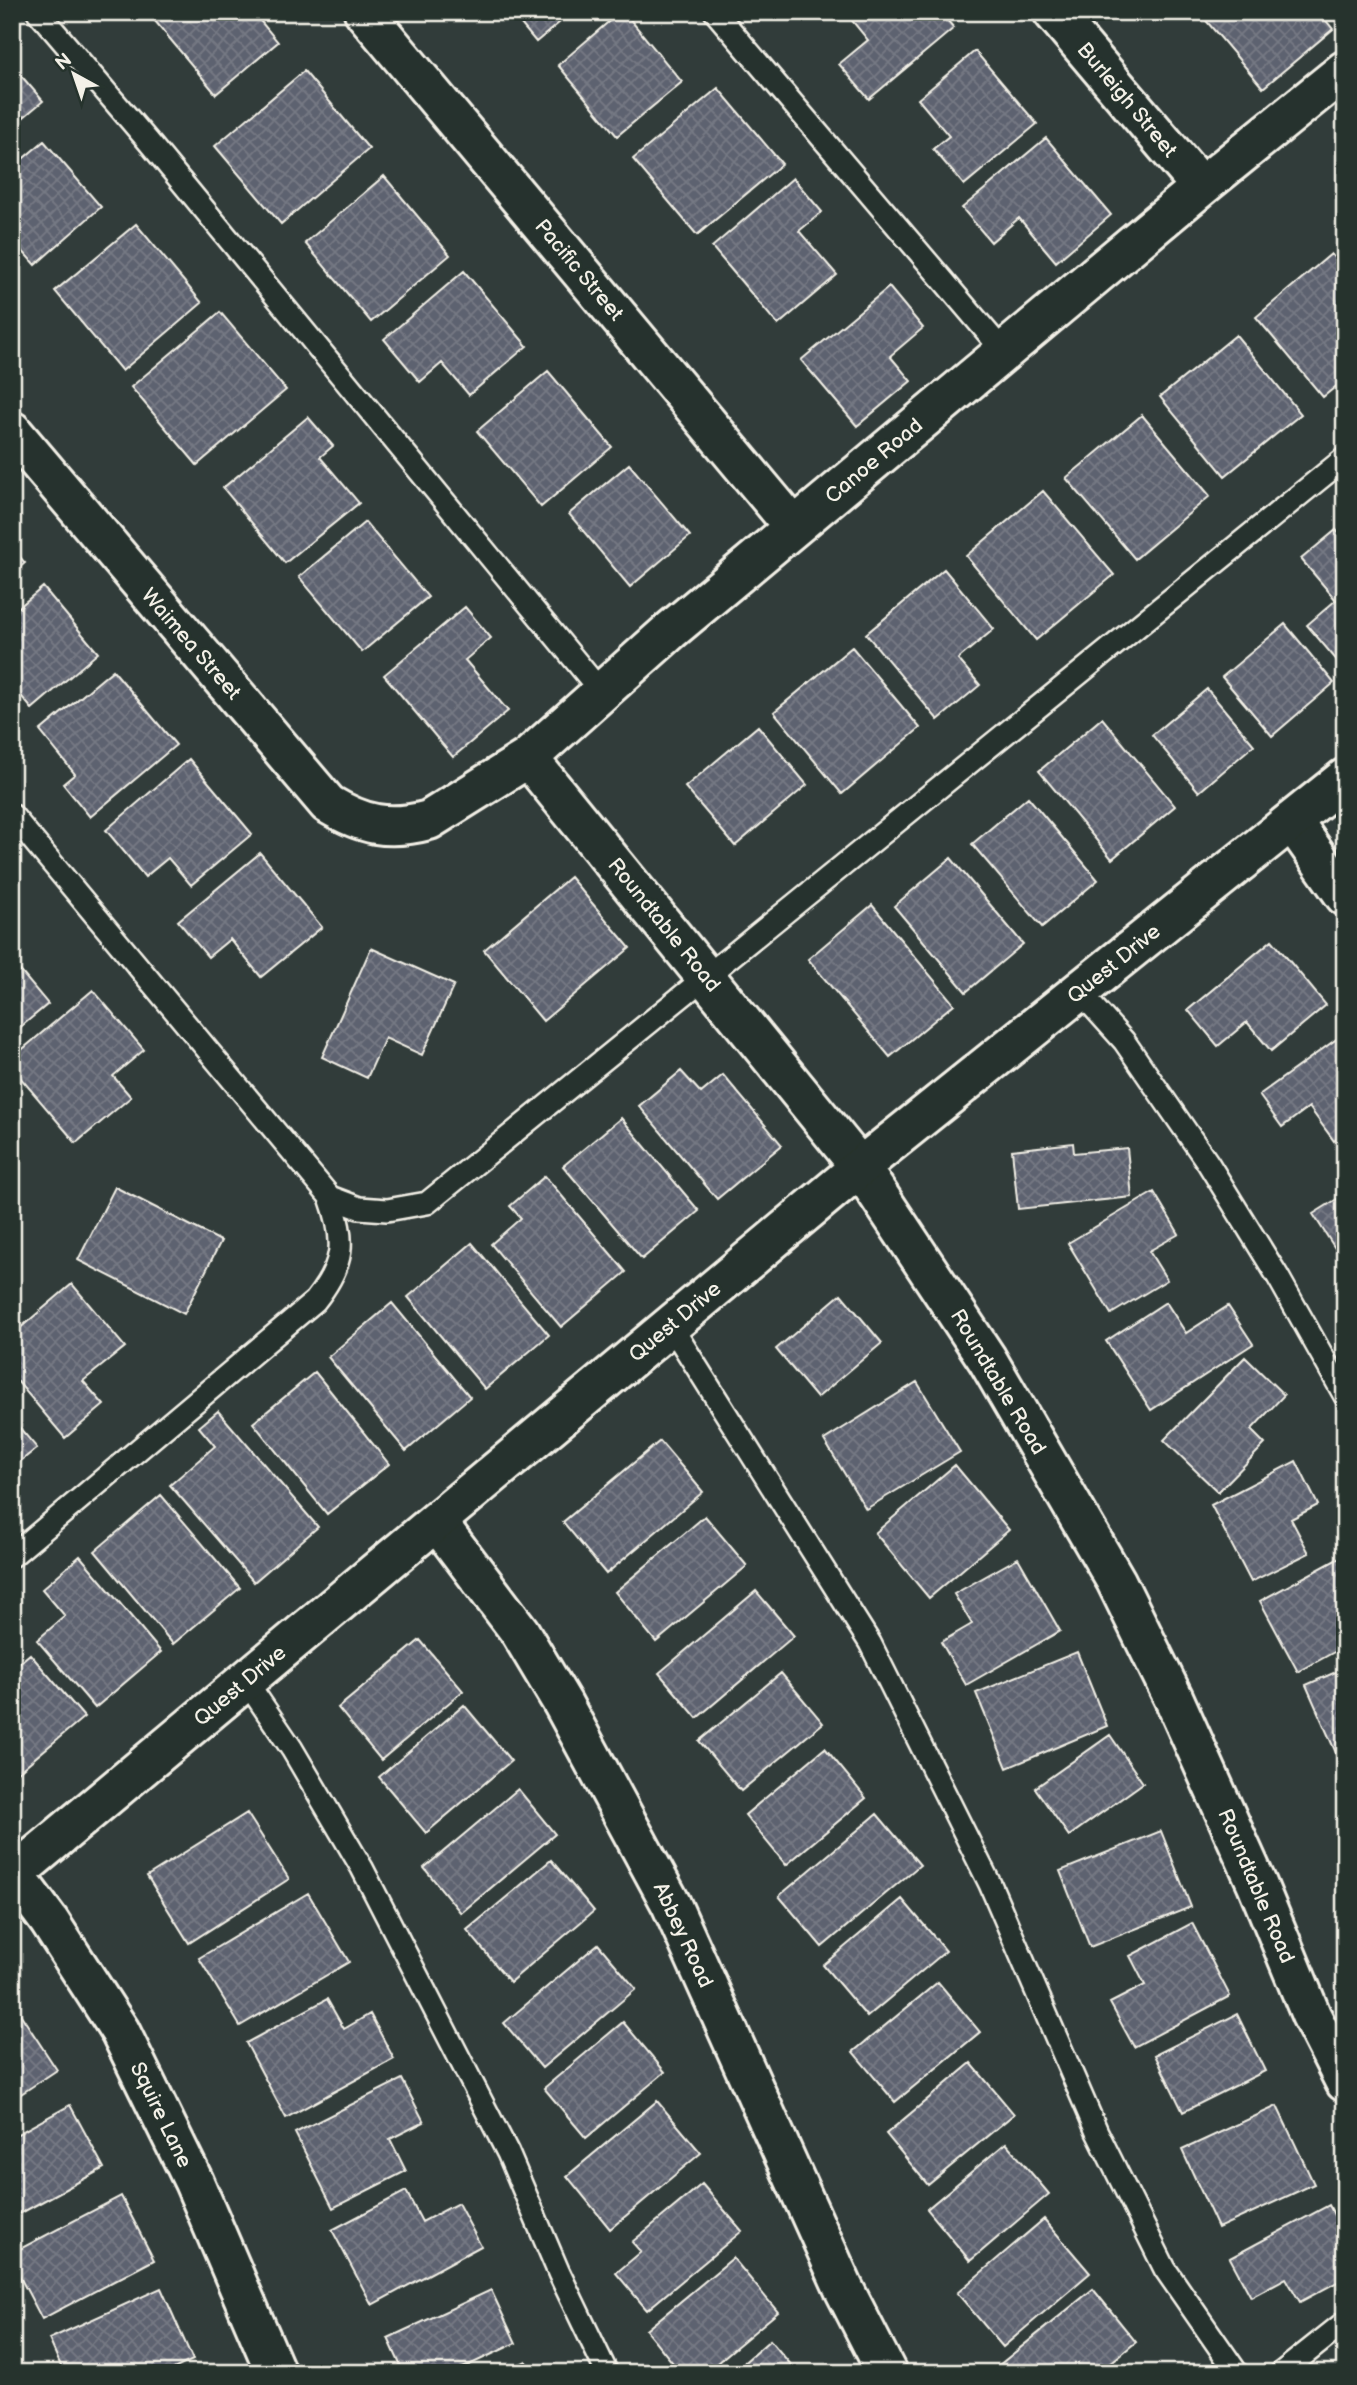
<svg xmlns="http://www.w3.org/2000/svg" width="1357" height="2385" font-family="'Balsamiq Sans',sans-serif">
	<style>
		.building { fill: url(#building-cross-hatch); stroke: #f4f1e8; stroke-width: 2 }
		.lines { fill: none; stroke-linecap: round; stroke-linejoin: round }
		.lane-casing { stroke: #f4f1e8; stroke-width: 26 }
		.street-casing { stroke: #f4f1e8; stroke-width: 44 }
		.secondary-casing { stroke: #f4f1e8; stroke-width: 44 }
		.lane { stroke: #26332d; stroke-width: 21 }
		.street { stroke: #26332d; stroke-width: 38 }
		.secondary { stroke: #26332d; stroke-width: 38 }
		.labels { text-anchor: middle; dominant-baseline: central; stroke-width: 6; stroke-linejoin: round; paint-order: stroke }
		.street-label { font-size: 21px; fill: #f4f1e8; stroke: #26332d }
	</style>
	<defs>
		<pattern id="building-cross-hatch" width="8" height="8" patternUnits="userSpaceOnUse" patternTransform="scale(1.75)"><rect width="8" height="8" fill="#5d626f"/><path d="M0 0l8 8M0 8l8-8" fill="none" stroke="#757984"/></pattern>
	</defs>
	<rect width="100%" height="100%" fill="#313c3a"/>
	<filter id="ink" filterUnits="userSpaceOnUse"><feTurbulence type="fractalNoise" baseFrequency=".0143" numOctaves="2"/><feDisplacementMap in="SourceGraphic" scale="14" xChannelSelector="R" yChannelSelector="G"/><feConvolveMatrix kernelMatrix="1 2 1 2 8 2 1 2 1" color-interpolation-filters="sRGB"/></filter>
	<g filter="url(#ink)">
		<!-- building -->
		<path class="building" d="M165,12H253L278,42L216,94L155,21Z
			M511,12H572L536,42Z
			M620,12H624L682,82L617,136L558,65Z
			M845,12H940L954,28L869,99L839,64L868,40Z
			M1208,12H1319L1333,29L1263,88L1203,17Z
			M975,51L1037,124L964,185L933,149L949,136L918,99Z
			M12,65L43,101L12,127Z
			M304,71L369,149L281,224L215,146Z
			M718,88L782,164L697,235L633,159Z
			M1046,138L1111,215L1056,262L1019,218L991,242L962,208Z
			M44,141L101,207L35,265L12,239V168Z
			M384,176L450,255L371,322L305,243Z
			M793,178L822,212L799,231L837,275L778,325L712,247Z
			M136,224L202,303L122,371L55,291Z
			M1331,254L1345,270V379L1323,397L1256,317Z
			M464,271L527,346L469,395L442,363L420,382L384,339Z
			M889,287L923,328L890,356L911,381L857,426L801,360Z
			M220,312L286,390L197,465L131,387Z
			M1236,335L1301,414L1225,476L1160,397Z
			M548,371L612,447L541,507L477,431Z
			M1142,415L1210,496L1135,559L1066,478Z
			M308,417L333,446L320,457L359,503L285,563L223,488Z
			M629,464L690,536L630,587L569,514Z
			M1043,491L1114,575L1036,640L966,556Z
			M365,522L428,597L362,652L299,577Z
			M1336,530L1345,540V670L1307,625L1336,600L1301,559Z
			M12,548L25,563L12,574Z
			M944,569L994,629L958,659L980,685L938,720L866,634Z
			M43,587L98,653L32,709L12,685V613Z
			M465,607L491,638L465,660L508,711L453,757L384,675Z
			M1285,624L1334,683L1272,736L1222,677Z
			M852,647L920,728L842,794L774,712Z
			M113,670L176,745L90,817L63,784L75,774L40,731Z
			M1207,689L1254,745L1199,792L1152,735Z
			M1102,718L1175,806L1112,859L1039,771Z
			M758,726L807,785L735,846L685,787Z
			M189,759L252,834L191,885L168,858L145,877L106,830Z
			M1028,797L1098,880L1042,927L972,844Z
			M260,853L322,927L261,977L230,939L208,957L178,921Z
			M951,858L1023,944L966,992L894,906Z
			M570,877L630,948L543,1021L484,950Z
			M872,905L954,1004L890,1057L808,959Z
			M1272,940L1326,1005L1271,1051L1247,1022L1218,1046L1188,1010Z
			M371,948L454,985L422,1055L385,1038L367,1078L322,1057Z
			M12,961L48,1004L12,1034Z
			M93,990L144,1050L113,1076L131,1097L76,1143L12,1068V1058Z
			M1345,1033V1133L1334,1141L1309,1107L1282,1127L1259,1095Z
			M681,1071L701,1093L723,1075L782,1145L717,1199L639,1106Z
			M621,1118L699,1211L642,1259L563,1166Z
			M1073,1143L1074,1153L1127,1148L1132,1197L1018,1209L1012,1150Z
			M545,1176L626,1272L561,1327L491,1244L521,1218L510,1206Z
			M115,1187L221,1241L184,1314L78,1260Z
			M1154,1192L1179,1234L1149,1251L1167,1280L1111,1314L1068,1243Z
			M1345,1194V1249L1338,1253L1313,1214Z
			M472,1243L549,1335L485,1389L408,1297Z
			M72,1284L125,1347L83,1381L104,1405L65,1438L12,1375V1335Z
			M841,1294L882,1343L817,1398L776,1349Z
			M1166,1302L1186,1333L1228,1306L1253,1344L1151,1410L1106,1341Z
			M392,1303L470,1397L406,1451L328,1357Z
			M1245,1357L1284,1395L1251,1430L1265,1444L1218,1492L1164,1440Z
			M315,1372L389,1464L327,1514L253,1423Z
			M917,1382L960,1452L866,1509L824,1440Z
			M218,1411L318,1527L254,1582L170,1485L215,1446L199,1427Z
			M12,1419L37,1448L12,1468Z
			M660,1441L703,1492L606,1574L563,1522Z
			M1296,1461L1318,1505L1291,1519L1309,1553L1251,1582L1211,1505Z
			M955,1465L1009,1530L929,1598L875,1533Z
			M161,1495L240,1588L173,1644L95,1551Z
			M705,1516L747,1566L656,1642L615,1592Z
			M1345,1555V1646L1298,1672L1260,1601Z
			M80,1556L161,1652L95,1708L37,1640L65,1616L42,1589Z
			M1018,1558L1060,1631L966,1685L941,1642L972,1624L954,1594Z
			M756,1591L794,1636L697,1718L659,1673Z
			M420,1640L463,1691L381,1760L338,1708Z
			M1077,1652L1107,1726L1007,1768L976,1693Z
			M30,1654L84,1717L18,1772L12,1765V1669Z
			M1345,1668V1760L1340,1762L1306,1685Z
			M781,1673L823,1723L741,1791L699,1741Z
			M464,1705L511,1761L426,1833L379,1777Z
			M1110,1735L1143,1783L1069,1836L1035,1788Z
			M825,1748L866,1798L786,1865L745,1815Z
			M518,1789L555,1834L461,1913L424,1868Z
			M247,1813L289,1879L189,1943L147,1876Z
			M877,1814L920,1865L822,1947L779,1896Z
			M1161,1831L1191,1907L1090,1947L1060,1871Z
			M551,1860L594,1911L510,1982L467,1930Z
			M308,1893L349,1962L240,2026L199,1958Z
			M902,1899L946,1951L867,2017L823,1965Z
			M1192,1923L1230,1996L1134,2047L1110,2003L1145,1985L1130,1956Z
			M598,1944L636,1989L542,2068L504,2023Z
			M938,1982L980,2032L895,2102L853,2052Z
			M327,1999L344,2029L370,2014L394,2059L286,2118L246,2043Z
			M15,2006L57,2070L12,2100V2008Z
			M1237,2014L1265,2071L1183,2112L1155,2055Z
			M623,2022L665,2072L586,2138L544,2088Z
			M971,2063L1014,2114L928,2185L886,2134Z
			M402,2079L424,2122L390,2139L406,2171L333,2208L295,2133Z
			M657,2101L701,2153L610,2229L567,2176Z
			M70,2105L104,2168L12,2218V2137Z
			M1277,2106L1314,2184L1218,2228L1182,2150Z
			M1006,2143L1049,2194L970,2261L927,2209Z
			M702,2184L742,2231L647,2310L616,2273L641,2252L632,2242Z
			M406,2191L422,2222L458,2203L481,2246L372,2305L332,2230Z
			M121,2196L154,2260L42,2319L12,2262V2253Z
			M1329,2205L1345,2236V2278L1300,2302L1286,2278L1251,2297L1230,2258Z
			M1044,2219L1090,2273L1003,2347L957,2293Z
			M733,2258L778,2312L705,2373H681L646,2330Z
			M161,2288L193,2360L165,2373H64L49,2339Z
			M1093,2289L1136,2342L1098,2373H1004L998,2366Z
			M491,2290L516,2343L452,2373H404L388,2338Z
			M770,2340L798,2373H732Z
			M526,2361L532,2373H502Z"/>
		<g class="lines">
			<defs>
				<path id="lane" d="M38,12L148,141L602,693
					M715,12L1004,352
					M12,815L330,1197C346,1242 345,1263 315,1301L12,1556
					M1079,991L1124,1041L1208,1163L1277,1275L1345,1396
					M330,1197L359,1208L387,1210L427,1203L1345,458
					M671,1326L870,1643L990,1884L1097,2132L1165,2269L1237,2373
					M246,1681L292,1749L362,1868L508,2153L559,2273L607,2373
					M1281,2373L1345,2322"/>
				<path id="street" d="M364,12L794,527
					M1053,12L1201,187
					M12,431L328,804C363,825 388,831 429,820L528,758L670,631L1201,187L1345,70
					M528,758L860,1167L987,1359L1116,1581L1174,1699L1257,1884L1311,2015L1345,2082
					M1292,821L1345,896
					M437,1522L520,1632L563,1704L671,1904L844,2289L887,2373
					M14,1874L49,1921L120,2031L194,2182L276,2373"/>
				<path id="secondary" d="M12,1876L860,1167L1345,778"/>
			</defs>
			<!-- lane casing -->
			<use href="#lane" class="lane-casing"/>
			<!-- street casing -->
			<use href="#street" class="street-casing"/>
			<!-- secondary casing -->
			<use href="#secondary" class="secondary-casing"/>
			<!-- lane -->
			<use href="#lane" class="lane"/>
			<!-- street -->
			<use href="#street" class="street"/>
			<!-- secondary -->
			<use href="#secondary" class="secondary"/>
		</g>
	</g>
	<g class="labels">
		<!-- street labels -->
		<g class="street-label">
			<text transform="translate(1127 100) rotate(50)">Burleigh Street</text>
			<text transform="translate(579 270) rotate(50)">Pacific Street</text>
			<text transform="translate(874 461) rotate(-40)">Canoe Road</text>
			<text transform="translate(191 644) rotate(49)">Waimea Street</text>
			<text transform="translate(664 925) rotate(51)">Roundtable Road</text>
			<text transform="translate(1114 964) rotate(-39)">Quest Drive</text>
			<text transform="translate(675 1322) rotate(-40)">Quest Drive</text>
			<text transform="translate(998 1382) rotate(59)">Roundtable Road</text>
			<text transform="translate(240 1686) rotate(-40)">Quest Drive</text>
			<text transform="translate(1256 1886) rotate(67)">Roundtable Road</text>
			<text transform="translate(683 1935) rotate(65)">Abbey Road</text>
			<text transform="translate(161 2115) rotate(64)">Squire Lane</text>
		</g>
	</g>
	<!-- margin -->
	<rect width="1357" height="2385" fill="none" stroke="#26332d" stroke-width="42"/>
	<rect x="21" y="21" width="1315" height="2343" fill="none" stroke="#f4f1e8" stroke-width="2.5" filter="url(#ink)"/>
	<!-- north arrow -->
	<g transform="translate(74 74) rotate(320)" stroke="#26332d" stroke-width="5" paint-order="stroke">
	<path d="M0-5L12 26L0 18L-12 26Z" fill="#f4f1e8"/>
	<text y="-10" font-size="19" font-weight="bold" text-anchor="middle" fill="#f4f1e8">N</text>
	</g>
</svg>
